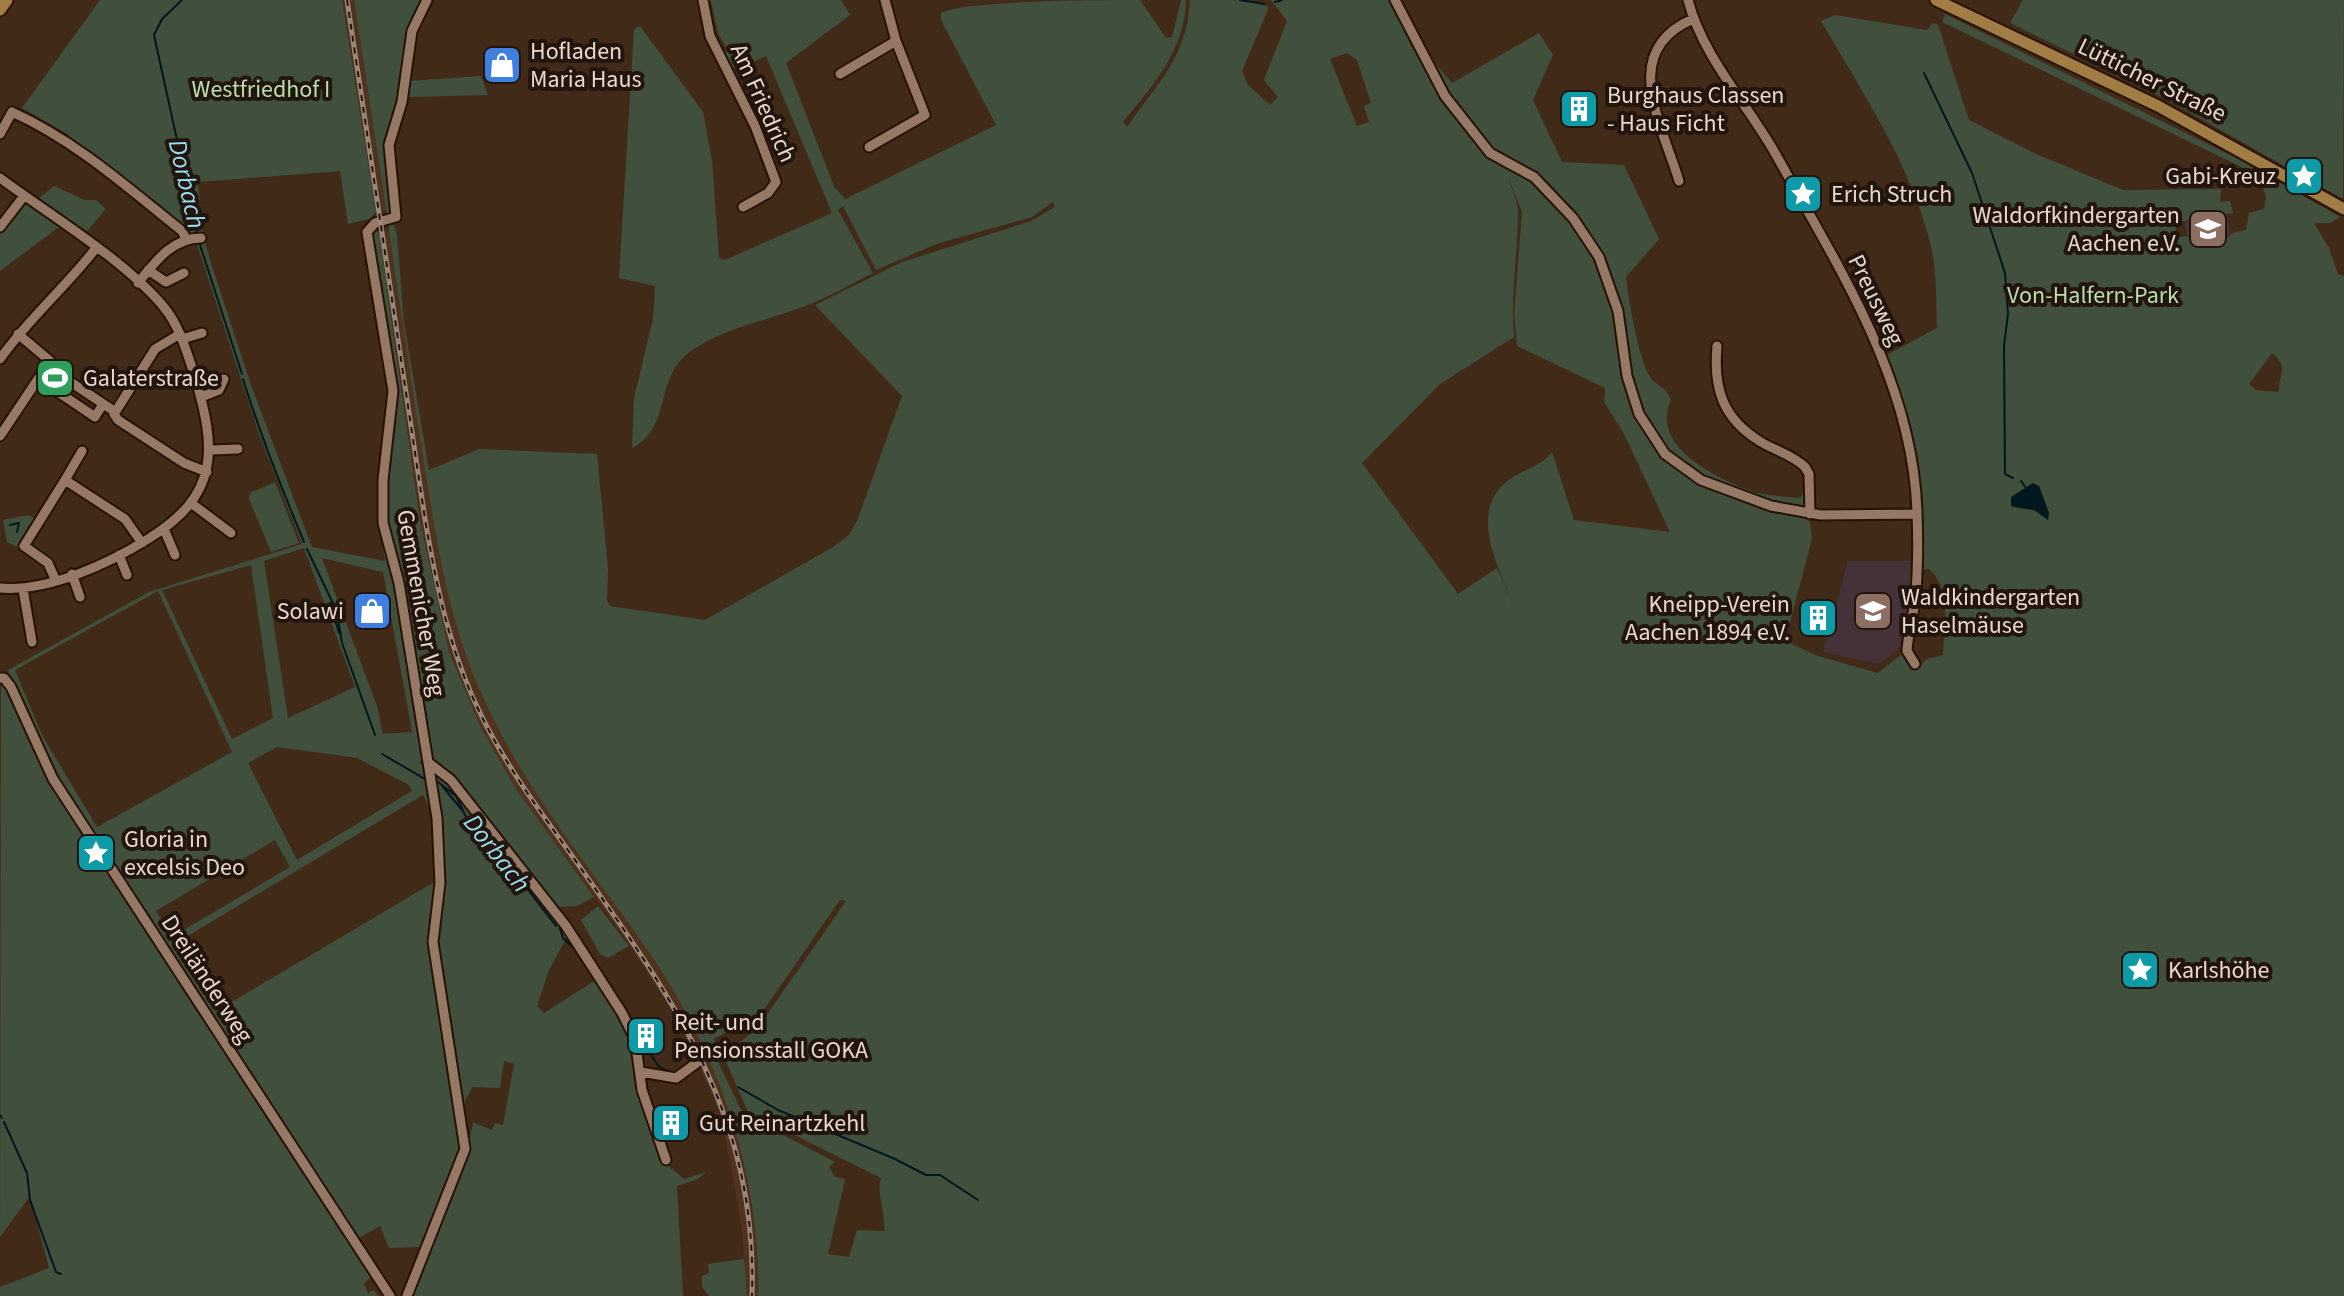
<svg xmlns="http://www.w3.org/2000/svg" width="2344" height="1296" font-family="'Source Sans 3',sans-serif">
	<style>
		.built { fill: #51321d }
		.education { fill: #453238 }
		.green { fill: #40503d; fill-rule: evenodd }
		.water { fill: #00171e }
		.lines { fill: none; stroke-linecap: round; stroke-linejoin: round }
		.stream { stroke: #00171e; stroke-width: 2 }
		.minor-tunnel { stroke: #5b4434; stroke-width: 9; stroke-dasharray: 9 4.5; stroke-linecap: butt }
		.minor-casing { stroke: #281203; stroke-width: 13 }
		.major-casing { stroke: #281203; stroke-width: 15 }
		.minor { stroke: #957865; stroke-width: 9 }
		.major { stroke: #a27c45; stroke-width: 11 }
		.rail-casing { stroke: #9b877a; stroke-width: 5 }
		.rail { stroke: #21150e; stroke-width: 2; stroke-dasharray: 6; stroke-linecap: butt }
		.labels { text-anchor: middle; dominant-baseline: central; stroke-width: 8; stroke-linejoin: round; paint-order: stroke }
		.poi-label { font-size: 24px; fill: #e7d7cd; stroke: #21150e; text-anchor: start }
		.street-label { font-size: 24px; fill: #e7d7cd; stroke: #21150e }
		.park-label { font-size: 24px; fill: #b8ddaf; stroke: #21150e }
		.water-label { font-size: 26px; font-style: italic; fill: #99dcf0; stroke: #21150e }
	</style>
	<rect width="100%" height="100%" fill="#422a19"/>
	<!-- built -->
	<path class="built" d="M342,0H354L386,211L376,212Z
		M389,230L434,524L463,647L501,733L554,819L647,948L686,1010L707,1053L731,1112L747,1175L756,1234L758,1296H747L742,1231L730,1160L719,1111L698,1062L673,1012L627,941L516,789L481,728L449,652L420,521L379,232Z"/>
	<!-- education -->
	<path class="education" d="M2227,211L2231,240L2188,246L2184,217Z
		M1848,561H1914L1913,588L1903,644L1880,664L1823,652Z"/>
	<!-- green -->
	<path class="green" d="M100,0H342L376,212L369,219L348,224L340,171L198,182L203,235L212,266L251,385L312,547L385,561L378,520L379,476L391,408L365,229L379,232L420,521L449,652L481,728L516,789L594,897L577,906L554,907L449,773L422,754L420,764H425L434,815L423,795L176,943L220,1009L436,881L430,942L468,1150L473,1122L492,1130L495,1123L503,1125L514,1064L504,1061L500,1088L472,1087L465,1101V1122L436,942L443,869L434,776L444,775L568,935L549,970L537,1006L544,1013L597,979L634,1042L666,1164L684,1179L706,1172L698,1179L677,1186L683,1296H411L412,1272L420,1247L389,1248L380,1226L357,1239L53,774L9,678L8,670L149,592L302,544L258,431L196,241L66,139L69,135L22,108ZM304,548L355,687L288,718L264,561ZM322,558L383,572L412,732L383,734L377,706ZM251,565L273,718L232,739L162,590ZM158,591L232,752L97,827L42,735L15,670ZM277,747L357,758L409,785L412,791L297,860L248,763ZM275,840L290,867L172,937L156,911Z
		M354,0H423L412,21L393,124V212L387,216Z
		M707,0H841L850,15L786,63L834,186L845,199L996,125L941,20V13C964,0 1102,0 1140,0L1166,38L1172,37L1181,0H1186C1185,50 1153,85 1123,122L1127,127C1158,82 1187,58 1190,0H1246L1269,7L1242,71L1248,85L1270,105L1278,97L1264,80L1287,21L1271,0H1390L1414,51L1422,48L1452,83L1539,33L1553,55L1533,100L1562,162L1624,165L1659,239L1626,277C1628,297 1639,361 1650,377C1657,387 1666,386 1671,400C1650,446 1713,476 1748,490C1763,496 1783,496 1799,498L1806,491L1812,539L1785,641L1818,656L1878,673L1901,655L1917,668L1927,659L1943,655C1944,628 1952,589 1929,569L1921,570C1920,495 1917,425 1883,357L1937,328C1936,300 1937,270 1930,242C1910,163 1861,90 1821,21L1835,15L1927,30L1933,23L1938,25L1969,120L2034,153L2123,190L2221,189L2220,202L2230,201L2233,213L2216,215L2214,210L2191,213L2190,219L2175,224L2177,238L2186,236L2220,247L2232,233L2246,230L2249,213L2264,209L2266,196L2258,175L1942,22L1945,14L2238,159L2340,217L2330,223H2314L2329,248L2338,274L2344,276V1296H758C761,1169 716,1048 644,945C588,865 523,787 483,697C448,621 436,538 423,457C411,379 399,301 388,223L394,225L397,235L404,323L429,470L479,449L597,454L608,568L607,600L610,606L705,620L833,547L849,535L857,521L902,396L815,305L902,262L1031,221L1055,207L1053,202L1032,217L936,244L876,270L843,206L838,210L873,273C849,285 825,299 800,308C763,322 717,329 686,355C656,380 670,430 632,448L634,398L653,319L655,286L619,278L634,29L640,26L703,112L712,160L719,258L725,260L832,213L766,56L740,68L729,67L723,55L728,51L718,33L711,1ZM1347,53L1357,60L1371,103L1364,106L1369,122L1357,126L1330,59ZM1508,177L1522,212L1514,315L1517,346L1605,388L1604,402L1624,434L1670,532L1574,520L1552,452C1543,465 1523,470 1510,479C1466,511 1499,567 1514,607L1497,568L1458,594L1362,463L1440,384L1514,337C1510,295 1518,254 1518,212C1518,200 1511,188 1508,177ZM2272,353C2290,367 2278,374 2279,392L2256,390L2249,384ZM2033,483L2039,486L2049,513L2012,507L2011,498ZM840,900L846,901L757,1029L723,1055L748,1112L881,1178C876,1192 886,1213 884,1231L857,1230L849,1257L828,1254L845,1179L835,1177L829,1167L835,1162L743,1114L714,1053L718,1050L714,1039L740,1024L747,1034Z
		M2023,0H2344L2343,199L2164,98L2010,23Z
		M481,76L488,95L406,97L408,81Z
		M54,186L85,200H96L106,209L81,238L63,224L0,271V227L24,196L41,202L39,198Z
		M275,482L299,543L271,552L249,499L250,493Z
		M28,515L37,519L19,548L7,542L3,520Z
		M1,682L6,684L32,742L374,1273L364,1284L368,1293L374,1290L378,1296H0V1287L49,1268L30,1196L0,1237Z
		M598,906L629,946L608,958L600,954L581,920Z
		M744,1259L747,1296H709L702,1287V1276L709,1273L708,1264Z"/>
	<!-- water -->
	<path class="water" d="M2033,483L2039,486L2049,513L2048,520L2034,510L2011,506V497Z"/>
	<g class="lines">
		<!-- stream -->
		<path class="stream" d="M182,0L162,19L154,35L198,236
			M1240,0L1264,4
			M1275,2L1282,0
			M1924,73L1972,173L2005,273L2008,314L2004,346L2005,474L2013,478
			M199,242L242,374
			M243,379C260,434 281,487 304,542
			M2021,481L2026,488
			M10,525L19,523L17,532
			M307,549L337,612L342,643L375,735
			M330,603L339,633
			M382,754L425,779
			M438,782L456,796L466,817L492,843L556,926
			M443,787L462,810
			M483,837L507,865
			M560,929L563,938L578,952
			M637,1034L659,1067L670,1072
			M738,1087L778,1110L895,1159L926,1175H940L978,1200
			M0,1115L2,1118
			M4,1122L27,1173L30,1200L56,1272L61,1274"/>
		<!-- minor-tunnel -->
		<path class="minor-tunnel" d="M698,1062L711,1056"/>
		<defs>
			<path id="minor" d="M703,0L710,36L755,126L776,182L768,193L743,207
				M1395,0L1445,96L1490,153L1534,177L1573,218L1599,257L1618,311L1627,376L1639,414L1665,454L1701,480L1771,506L1821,515L1917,514
				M1688,0C1703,57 1746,102 1775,153C1837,265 1913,380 1917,512C1918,538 1918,565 1916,591C1915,611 1908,631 1907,651L1915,664
				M840,74L896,41
				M0,134L12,112C76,141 128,188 182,231L186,239
				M869,147L925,115L896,41L885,0
				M0,178C50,215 123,259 163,306C180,326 187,353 195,377C217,451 219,495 148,539C108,564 48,592 0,588
				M1679,181C1662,124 1618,51 1693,19
				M0,227L24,196
				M148,270L166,282L184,273
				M138,283C155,262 172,238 201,238
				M180,334L155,349L114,414L118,420L184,463L207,472
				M182,339L202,333
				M1717,346C1713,389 1723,419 1761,442C1776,451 1793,455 1805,467L1809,474L1810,514
				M0,359C28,319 66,287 96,248
				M201,397L219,390L224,379
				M103,404L95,417L58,392L66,379L114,411
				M0,436L50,361L18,334
				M211,450L238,449
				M65,480L82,451
				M191,503L231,533
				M164,529L175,555
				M119,555L127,575
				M72,574L80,597
				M55,579L48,563L24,546L65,480L125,519L142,543
				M23,589L32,642
				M0,678H4L11,687L53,779L390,1296
				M429,763L451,780L566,926L622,1013L635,1039L642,1090L666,1160
				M641,1072L676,1078L698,1062
				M407,1296L465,1149L433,942L440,883L437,818L399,583L383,523V480L393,391L367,232L375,223L396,217L389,145L402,102L412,31L427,0"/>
			<path id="major" d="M1936,0L2158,106L2344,209
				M0,10L7,0"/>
		</defs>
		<!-- minor casing -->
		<use href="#minor" class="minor-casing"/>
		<!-- major casing -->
		<use href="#major" class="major-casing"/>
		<!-- minor -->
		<use href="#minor" class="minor"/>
		<!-- major -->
		<use href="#major" class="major"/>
		<defs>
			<path id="rail" d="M347,0L425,519C437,590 451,657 484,721C508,768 539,810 570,853C670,994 758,1113 752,1296"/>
		</defs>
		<!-- rail casing -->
		<use href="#rail" class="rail-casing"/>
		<!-- rail -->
		<use href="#rail" class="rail"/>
	</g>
	<!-- icons -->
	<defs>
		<symbol id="shop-square" viewBox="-11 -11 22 22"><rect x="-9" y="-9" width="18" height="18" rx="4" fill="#3f7fe0" stroke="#21150e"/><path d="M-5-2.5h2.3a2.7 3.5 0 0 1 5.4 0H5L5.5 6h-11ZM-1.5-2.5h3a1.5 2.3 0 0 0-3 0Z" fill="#fff"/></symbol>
		<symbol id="building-square" viewBox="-11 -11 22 22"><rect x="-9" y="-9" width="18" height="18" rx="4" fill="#0f9aa8" stroke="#21150e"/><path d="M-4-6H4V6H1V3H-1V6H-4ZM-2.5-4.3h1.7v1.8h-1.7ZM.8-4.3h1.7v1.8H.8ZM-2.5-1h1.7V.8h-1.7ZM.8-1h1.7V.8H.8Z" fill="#fff"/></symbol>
		<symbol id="sight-square" viewBox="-11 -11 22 22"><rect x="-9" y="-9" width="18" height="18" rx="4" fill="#0f9aa8" stroke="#21150e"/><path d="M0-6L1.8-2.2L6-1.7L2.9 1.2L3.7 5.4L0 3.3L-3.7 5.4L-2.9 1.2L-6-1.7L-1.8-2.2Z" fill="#fff"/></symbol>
		<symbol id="school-square" viewBox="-11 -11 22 22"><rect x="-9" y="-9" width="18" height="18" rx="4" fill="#8d6e63" stroke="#21150e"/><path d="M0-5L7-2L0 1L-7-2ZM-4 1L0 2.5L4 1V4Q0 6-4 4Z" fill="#fff"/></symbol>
		<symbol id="stadium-square" viewBox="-11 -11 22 22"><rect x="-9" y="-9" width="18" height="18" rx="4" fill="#2e9e5b" stroke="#21150e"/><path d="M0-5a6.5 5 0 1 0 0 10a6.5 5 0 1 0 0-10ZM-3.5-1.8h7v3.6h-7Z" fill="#fff"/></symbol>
	</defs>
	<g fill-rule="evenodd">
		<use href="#shop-square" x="480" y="43" width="44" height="44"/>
		<use href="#building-square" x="1557" y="87" width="44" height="44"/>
		<use href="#sight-square" x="2282" y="154" width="44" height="44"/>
		<use href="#sight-square" x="1781" y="172" width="44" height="44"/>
		<use href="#school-square" x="2186" y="207" width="44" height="44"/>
		<use href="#stadium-square" x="33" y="356" width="44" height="44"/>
		<use href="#shop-square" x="350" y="589" width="44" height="44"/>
		<use href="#school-square" x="1851" y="589" width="44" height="44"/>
		<use href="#building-square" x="1796" y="596" width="44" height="44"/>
		<use href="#sight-square" x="74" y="831" width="44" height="44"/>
		<use href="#sight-square" x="2118" y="948" width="44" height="44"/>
		<use href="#building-square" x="624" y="1014" width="44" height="44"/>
		<use href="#building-square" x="649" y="1101" width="44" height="44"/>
	</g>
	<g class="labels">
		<!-- poi labels -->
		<g class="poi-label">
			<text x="530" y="51">Hofladen<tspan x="530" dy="28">Maria Haus</tspan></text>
			<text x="1607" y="95">Burghaus Classen<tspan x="1607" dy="28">- Haus Ficht</tspan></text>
			<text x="2276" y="176" text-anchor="end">Gabi-Kreuz</text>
			<text x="1831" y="194">Erich Struch</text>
			<text x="2180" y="215" text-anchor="end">Waldorfkindergarten<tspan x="2180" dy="28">Aachen e.V.</tspan></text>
			<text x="83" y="378">Galaterstraße</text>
			<text x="1901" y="597">Waldkindergarten<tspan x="1901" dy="28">Haselmäuse</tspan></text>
			<text x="1790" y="604" text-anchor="end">Kneipp-Verein<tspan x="1790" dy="28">Aachen 1894 e.V.</tspan></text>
			<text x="344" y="611" text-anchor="end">Solawi</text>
			<text x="124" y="839">Gloria in<tspan x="124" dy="28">excelsis Deo</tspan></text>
			<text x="2168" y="970">Karlshöhe</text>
			<text x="674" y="1022">Reit- und<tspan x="674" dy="28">Pensionsstall GOKA</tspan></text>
			<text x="699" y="1123">Gut Reinartzkehl</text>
		</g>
		<!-- street labels -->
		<g class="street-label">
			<text transform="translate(2152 80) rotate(26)">Lütticher Straße</text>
			<text transform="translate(763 103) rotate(66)">Am Friedrich</text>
			<text transform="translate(1876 300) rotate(64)">Preusweg</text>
			<text transform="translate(421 603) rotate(80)">Gemmenicher Weg</text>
			<text transform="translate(207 979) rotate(57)">Dreiländerweg</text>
		</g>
		<!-- park labels -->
		<g class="park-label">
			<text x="261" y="89">Westfriedhof I</text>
			<text x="2093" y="295">Von-Halfern-Park</text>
		</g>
		<!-- water labels -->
		<g class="water-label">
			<text transform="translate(187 184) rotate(77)">Dorbach</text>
			<text transform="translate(497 853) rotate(52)">Dorbach</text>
		</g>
	</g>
</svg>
